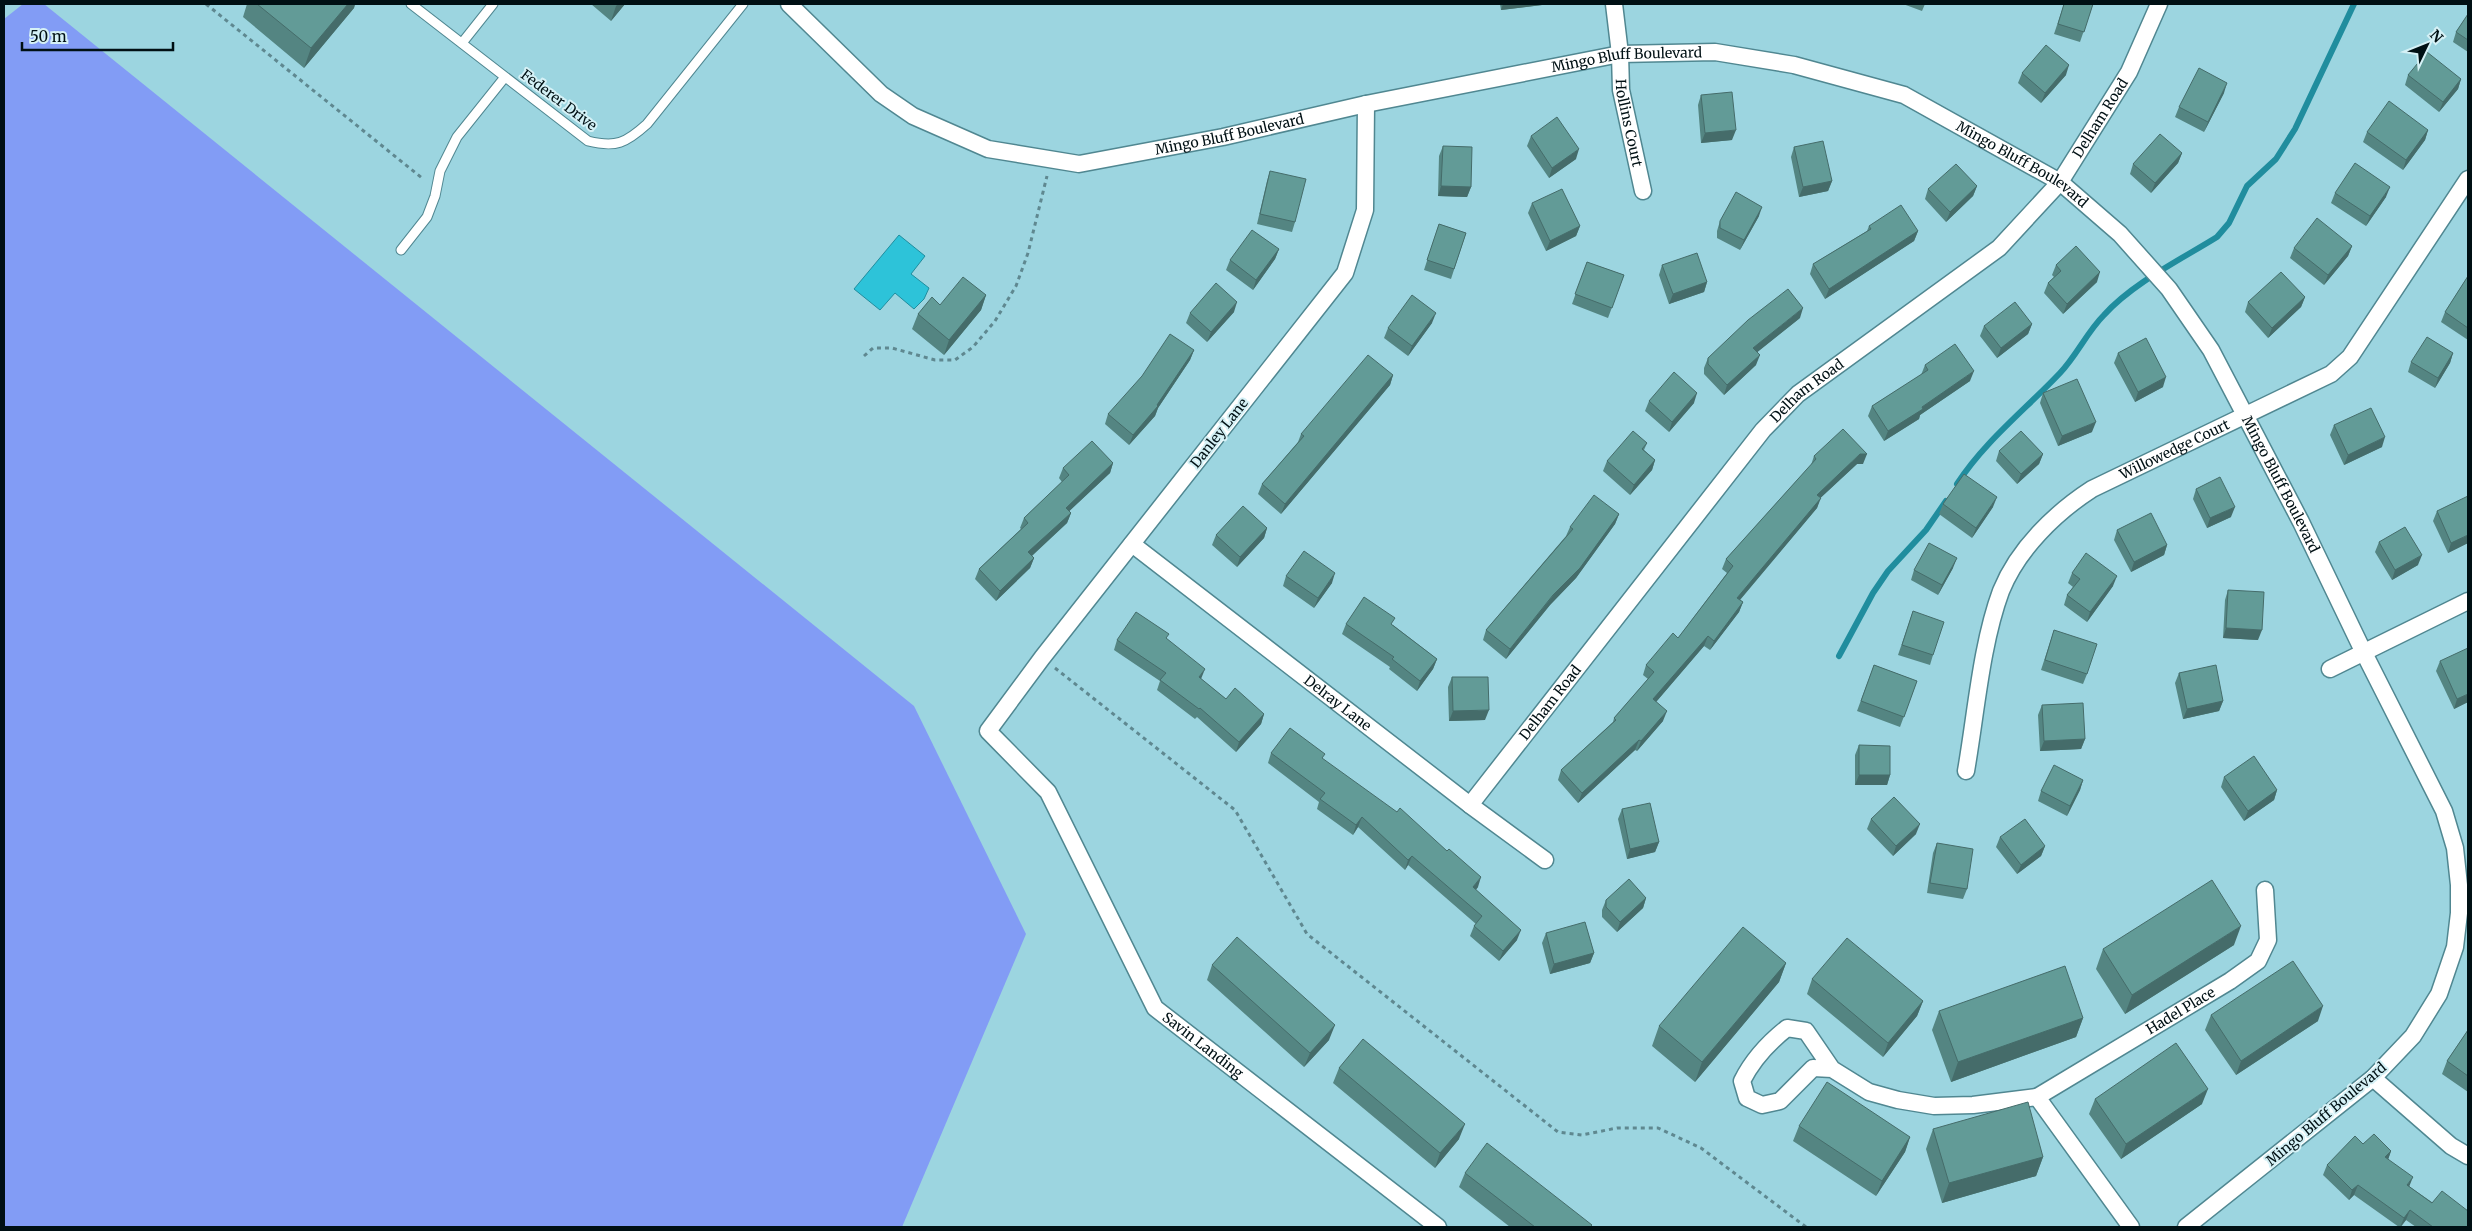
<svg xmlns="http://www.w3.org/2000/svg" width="2472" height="1231" font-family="Merriweather,serif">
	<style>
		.green { fill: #829cf5 }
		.water { fill: #2dc3d9; stroke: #208d9e }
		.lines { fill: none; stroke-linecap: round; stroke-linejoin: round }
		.stream { stroke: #208d9e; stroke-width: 6 }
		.lane-casing { stroke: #508791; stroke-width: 11 }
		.street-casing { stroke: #508791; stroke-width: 19 }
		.path { stroke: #5f8890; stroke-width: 3; stroke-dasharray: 4 4; stroke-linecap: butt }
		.lane { stroke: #fff; stroke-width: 9 }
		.street { stroke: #fff; stroke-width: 16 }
		.wall { fill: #548582 }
		.shaded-wall { fill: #456c6a }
		.building { fill: #629b97; stroke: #456c6a }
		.labels { text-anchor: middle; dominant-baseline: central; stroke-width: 4; stroke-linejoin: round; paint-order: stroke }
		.street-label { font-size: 14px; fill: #001014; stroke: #d5f1f6 }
	</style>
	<rect width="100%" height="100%" fill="#9cd5e0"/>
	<!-- green -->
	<path class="green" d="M23,4H44L914,706L1026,934L902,1227H4V19Z"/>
	<!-- water -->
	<path class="water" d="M899,235L925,256L911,274L929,288L924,299L914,309L895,293L880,310L854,289Z"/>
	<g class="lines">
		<!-- stream -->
		<path class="stream" d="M1957,484C1985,441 2025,410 2060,373C2077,355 2087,332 2104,315C2133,283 2180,260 2217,237L2229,223L2247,186L2276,159L2295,129L2354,4
			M1839,656L1873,593L1888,571L1926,530L1946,501"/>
		<defs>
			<path id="lane" d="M411,4L588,141C616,148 626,143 647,124L743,4
				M462,43L493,4
				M401,250L427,217L435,196L440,171L457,137L505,77"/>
			<g id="street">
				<path id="s1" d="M789,4L881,94L913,116L988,149L1079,164L1223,137L1366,104L1620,54L1715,52L1794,65L1904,95L2060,182L2120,234L2169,289L2211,350L2301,522L2363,651L2444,811L2455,848L2459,885V913L2455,947L2439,994L2413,1036L2373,1078L2186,1227"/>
				<path id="s2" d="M1614,4L1620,54L1621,90L1643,191"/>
				<path id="s3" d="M1366,104L1365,210L1345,273L1042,658L988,731L1048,792L1155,1008L1438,1227"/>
				<path id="s4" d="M1132,544L1470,805L1545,860"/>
				<path d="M2330,669L2468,601"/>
				<path id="s5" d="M1966,771C1976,714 1981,645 2001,591C2018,549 2055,513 2092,489L2331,374L2350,357L2468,179"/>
				<path id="s6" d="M1470,805L1763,430L1798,394L1999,248L2060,182L2129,72L2159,4"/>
				<path d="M1832,1069L1813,1068L1780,1101L1762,1105L1747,1098L1742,1081C1753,1059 1768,1043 1787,1028L1806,1031L1832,1069L1869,1092L1898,1100L1934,1106L1973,1105L2037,1097"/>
				<path d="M2373,1078L2451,1146L2468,1156"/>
				<path id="s7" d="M2131,1227L2037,1097L2230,981L2258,961L2268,940L2265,890"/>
			</g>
		</defs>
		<!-- lane casing -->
		<use href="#lane" class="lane-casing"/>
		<!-- street casing -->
		<use href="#street" class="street-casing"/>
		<!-- path -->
		<path class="path" d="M206,4L422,178
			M864,356L873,348H892L935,360H955L973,347L995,321L1016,286L1028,253L1047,176
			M1055,668L1235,810L1307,934L1558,1132L1582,1135L1617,1128H1658L1701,1148L1806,1227"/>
		<!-- lane -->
		<use href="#lane" class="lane"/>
		<!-- street -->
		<use href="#street" class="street"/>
	</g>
	<!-- wall -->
	<path class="wall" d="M247,4H355L354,8L304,68L243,17Z
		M591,4H625L611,21Z
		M1500,4H1542V5L1501,10Z
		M1903,4H1925L1922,11Z
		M2064,4H2093L2080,42L2054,34Z
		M2468,14V52L2453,42L2456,32Z
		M2022,73L2066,75L2041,103L2018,83Z
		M2408,75L2461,79L2458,89L2439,112L2405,85Z
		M2224,93L2204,132L2175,117L2179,107Z
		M1701,95L1732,140L1701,143L1698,105Z
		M2428,130L2425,140L2403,170L2363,142L2367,132Z
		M1531,136L1576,159L1549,178L1527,146Z
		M1443,146L1471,187L1467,197L1438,196L1439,156Z
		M1794,147L1832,181L1828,191L1799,197L1791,157Z
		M2182,153L2178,163L2151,193L2130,174L2133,164Z
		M1270,171L1295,222L1292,232L1257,224L1267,181Z
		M1977,186L1973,196L1946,222L1925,199L1928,189Z
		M2335,193L2386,197L2366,226L2331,203Z
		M1532,203L1580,226L1576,236L1546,251L1528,213Z
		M1759,216L1740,250L1717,238V231L1720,221Z
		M1439,224L1466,233L1451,279L1424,270Z
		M1869,226L1918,231L1914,241L1825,299L1810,274L1813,264L1867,231Z
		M2352,246L2348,256L2324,285L2290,258L2294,248Z
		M1279,249L1275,259L1253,290L1226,270L1230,260Z
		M1587,262L1624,275L1608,318L1572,304Z
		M1662,265L1707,282L1704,292L1669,304L1659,275Z
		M2056,265L2097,282L2063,314L2044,293L2048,283L2054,277L2052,275Z
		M2468,276V340L2441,322L2445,312Z
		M986,295L981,310L944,355L912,329L918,314L940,305Z
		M2305,297L2301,307L2268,338L2245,312L2248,302Z
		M1234,312L1207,342L1186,323L1190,313Z
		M1800,318L1757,352L1756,365L1724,395L1704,374V368L1708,358Z
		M1432,323L1408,356L1384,338L1388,328Z
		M2032,324L2028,334L1997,358L1980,336L1984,326Z
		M1194,350L1190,360L1158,408L1155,416L1129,445L1105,424L1108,414Z
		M2118,353L2163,387L2135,402L2114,363Z
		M2453,353L2450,363L2435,388L2408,372L2411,362Z
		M1925,365L1970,381L1920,415L1919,419L1884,441L1868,416L1872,406L1921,375Z
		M1393,375L1390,385L1281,514L1258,494L1262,484L1298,442L1301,434Z
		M2043,393L2092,432L2058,446L2040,403Z
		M1649,401L1694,403L1669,432L1645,411Z
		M2334,425L2382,447L2344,465L2330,435Z
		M1647,443L1644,450L1655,460L1652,470L1630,495L1603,471L1607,461Z
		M1999,451L2043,454L2039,464L2017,484L1996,461Z
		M1814,456L1863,464H1857L1820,498L1817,508L1740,600L1743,602L1739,612L1710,650L1704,646L1656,702L1663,721L1637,751L1635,750L1578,803L1558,780L1561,770L1613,722L1614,718L1648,679L1643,675L1646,665L1678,638L1727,573L1722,569L1726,559L1811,465Z
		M1113,463L1110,473L1069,511L1071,513L1067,523L1032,556L1034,558L1030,568L996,601L975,579L979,569L1021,529L1020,528L1024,518L1062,482L1059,478L1063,468Z
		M2196,489L2231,517L2207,528L2193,499Z
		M1943,504L1993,507L1972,538L1939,514Z
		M2437,511L2468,543L2448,553L2433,521Z
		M1619,514L1615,524L1576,578L1550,605L1506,659L1483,640L1486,630L1566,536L1570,527Z
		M1267,528L1264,538L1237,567L1212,545L1216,535Z
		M2117,530L2167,545L2164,555L2131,572L2114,540Z
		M2379,542L2418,565L2392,580L2375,552Z
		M1953,568L1938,595L1911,580L1914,570Z
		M2072,573L2113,586L2087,622L2064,605L2067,595L2073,587L2068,583Z
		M1286,576L1332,583L1314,608L1283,586Z
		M2228,590L2258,640L2223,638L2225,600Z
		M1913,611L1933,655L1930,665L1898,655Z
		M1346,624L1393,625L1437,659L1433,669L1417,691L1389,669L1390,667L1342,634Z
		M2054,630L2087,674L2083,684L2041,670Z
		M1167,639L1201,679L1226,699L1264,714L1261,724L1236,752L1197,717L1195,719L1157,690L1160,681L1114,650L1117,640Z
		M2440,661L2468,702L2454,709L2436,671Z
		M1874,665L1917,681L1900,727L1857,711Z
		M2179,673L2223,701L2219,711L2183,719L2175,683Z
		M1452,677L1485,720L1449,721L1448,687Z
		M2042,705L2085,739L2081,749L2040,751L2038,715Z
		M1859,745L1890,775L1887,785H1855V755Z
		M1271,753L1323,759L1478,887L1476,890L1517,940L1499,961L1470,936L1474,926L1476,924L1408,865L1405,870L1358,827L1353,835L1317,809L1319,802L1268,763Z
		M2224,777L2277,790L2274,800L2244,821L2221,787Z
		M2083,780L2080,790L2067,816L2038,801L2041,791Z
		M1622,809L1659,842L1655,852L1627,859L1618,819Z
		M1871,819L1916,834L1893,856L1867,829Z
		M2000,837L2045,846L2041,856L2017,874L1996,847Z
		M1937,843L1967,889L1963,899L1927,893L1933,853Z
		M1646,898L1643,908L1617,932L1602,917V910L1606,900Z
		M1546,933L1594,953L1590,963L1550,974L1542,943Z
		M2234,945L2125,1014L2096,969L2103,949Z
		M1786,963L1779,982L1695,1082L1652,1046L1659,1026Z
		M1212,965L1329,1040L1304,1067L1207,980Z
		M1812,979L1923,1001L1917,1016L1883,1057L1807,994Z
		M1939,1011L2083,1018L2076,1037L1951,1082L1932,1030Z
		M2211,1015L2318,1021L2236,1075L2205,1030Z
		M2468,1030V1092L2442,1074L2447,1061Z
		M1339,1068L1459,1139L1435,1168L1333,1083Z
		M2095,1099L2202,1104L2121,1159L2089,1114Z
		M1799,1126L1910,1137L1905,1152L1876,1196L1793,1141Z
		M1933,1129L2043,1157L2036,1176L1942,1203L1926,1149Z
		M2363,1144L2391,1151L2388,1159L2410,1187L2468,1227H2416L2406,1220L2401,1227H2399L2354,1195L2349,1200L2323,1175L2327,1165Z
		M1465,1173L1592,1225L1591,1227H1510L1459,1187Z"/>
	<!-- shaded-wall -->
	<path class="shaded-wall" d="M348,4H355L354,8L304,68L311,48Z
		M618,4H625L611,21L616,6Z
		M1503,4H1542V5L1501,10Z
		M2069,65L2066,75L2041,103L2045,93Z
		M2461,79L2458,89L2439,112L2443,102Z
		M2227,83L2224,93L2204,132L2208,122Z
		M1736,130L1732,140L1701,143L1705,133Z
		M2428,130L2425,140L2403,170L2406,160Z
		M1579,149L1576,159L1549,178L1552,168Z
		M2182,153L2178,163L2151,193L2155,183Z
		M1832,181L1828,191L1799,197L1803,187Z
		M1441,186L1471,187L1467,197L1438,196Z
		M1977,186L1973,196L1946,222L1950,212Z
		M2390,187L2386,197L2366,226L2370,216Z
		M1762,207L1759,216L1740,250L1744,240Z
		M1580,226L1576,236L1546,251L1550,241Z
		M1918,231L1914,241L1825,299L1829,289Z
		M2352,246L2348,256L2324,285L2328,275Z
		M1279,249L1275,259L1253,290L1256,280Z
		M2100,272L2097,282L2063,314L2067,304Z
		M1707,282L1704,292L1669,304L1673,294Z
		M986,295L981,310L944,355L949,340Z
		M2305,297L2301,307L2268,338L2272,328Z
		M1237,302L1234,312L1207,342L1211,332Z
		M1803,308L1800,318L1750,358L1753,348Z
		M1436,313L1432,323L1408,356L1412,346Z
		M2032,324L2028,334L1997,358L2001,348Z
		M1194,350L1190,360L1158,408L1155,416L1129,445L1133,435L1157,405Z
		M2453,353L2450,363L2435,388L2438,378Z
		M1760,355L1756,365L1724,395L1727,385Z
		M1974,371L1970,381L1920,415L1919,419L1884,441L1888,431Z
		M1393,375L1390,385L1281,514L1285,504Z
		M2166,377L2163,387L2135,402L2138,392Z
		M1697,393L1694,403L1669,432L1672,422Z
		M2096,422L2092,432L2058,446L2062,436Z
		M2385,437L2382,447L2344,465L2348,455Z
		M1860,454H1867L1863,464H1857L1813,505L1817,495Z
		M2043,454L2039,464L2017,484L2021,474Z
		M1655,460L1652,470L1630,495L1634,485Z
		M1113,463L1110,473L1062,518L1066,508Z
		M1997,497L1993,507L1972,538L1976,528Z
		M1821,498L1817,508L1733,608L1737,598Z
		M2235,507L2231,517L2207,528L2210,518Z
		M1071,513L1067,523L1025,562L1028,552Z
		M1619,514L1615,524L1576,578L1550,605L1506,659L1510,649Z
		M1267,528L1264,538L1237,567L1240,557Z
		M2468,535V543L2448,553L2451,543Z
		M2167,545L2164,555L2131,572L2134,562Z
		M2422,555L2418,565L2392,580L2395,570Z
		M1034,558L1030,568L996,601L1000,591Z
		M1957,558L1953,568L1938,595L1942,585Z
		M1335,573L1332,583L1314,608L1318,598Z
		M2117,576L2113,586L2087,622L2090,612Z
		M1743,602L1739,612L1710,650L1714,641Z
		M2226,628L2262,630L2258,640L2223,638Z
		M1708,636L1704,646L1650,709L1653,699Z
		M1437,659L1433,669L1417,691L1420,681Z
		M1205,669L1201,679L1195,687L1199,677Z
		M2468,694V702L2454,709L2457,699Z
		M2223,701L2219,711L2183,719L2187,709Z
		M1489,710L1485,720L1449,721L1453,711Z
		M1667,711L1663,721L1637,751L1641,741Z
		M1264,714L1261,724L1236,752L1239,742Z
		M2085,739L2081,749L2040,751L2044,741Z
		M1639,740L1635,750L1578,803L1582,793Z
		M1859,775H1890L1887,785H1855Z
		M2083,780L2080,790L2067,816L2070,806Z
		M2277,790L2274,800L2244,821L2248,811Z
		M1362,817L1358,827L1353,835L1356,825Z
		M1920,824L1916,834L1893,856L1896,846Z
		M1659,842L1655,852L1627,859L1630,849Z
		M2045,846L2041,856L2017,874L2021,865Z
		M1412,856L1408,865L1405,870L1408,860Z
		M1481,877L1478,887L1469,897L1473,887Z
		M1646,898L1643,908L1617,932L1620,922Z
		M2241,926L2234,945L2125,1014L2132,995Z
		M1521,930L1517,940L1499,961L1503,951Z
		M1594,953L1590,963L1550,974L1554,964Z
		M1786,963L1779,982L1695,1082L1702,1062Z
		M1923,1001L1917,1016L1883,1057L1888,1043Z
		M2323,1006L2318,1021L2236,1075L2241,1061Z
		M2083,1018L2076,1037L1951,1082L1958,1062Z
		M1335,1025L1329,1040L1304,1067L1310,1053Z
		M2208,1089L2202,1104L2121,1159L2126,1144Z
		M1465,1124L1459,1139L1435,1168L1440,1153Z
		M1910,1137L1905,1152L1876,1196L1882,1181Z
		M2391,1151L2388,1160L2385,1157Z
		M2043,1157L2036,1176L1942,1203L1949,1183Z
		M2413,1177L2409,1187L2407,1185Z
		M2358,1185L2354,1195L2349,1200L2352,1190Z
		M2410,1210L2406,1220L2400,1227L2404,1218Z"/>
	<!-- building -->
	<path class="building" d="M257,4H348L311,48Z
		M2064,4H2093L2084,32L2058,24Z
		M2468,14V40L2456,32Z
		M2046,45L2069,65L2045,93L2022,73Z
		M2427,52L2461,79L2443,102L2408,75Z
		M2199,68L2227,83L2208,122L2179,107Z
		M1732,92L1736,130L1705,133L1701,95Z
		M2389,101L2428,130L2406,160L2367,132Z
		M1557,117L1579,149L1552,168L1531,136Z
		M2160,134L2182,153L2155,183L2133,164Z
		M1823,141L1832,181L1803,187L1794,147Z
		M1443,146L1472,147L1471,187L1441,186Z
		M2355,163L2390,187L2370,216L2335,193Z
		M1956,164L1977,186L1950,212L1928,189Z
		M1270,171L1306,179L1295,222L1260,214Z
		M1562,189L1580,226L1550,241L1532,203Z
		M1736,192L1762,207L1744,240L1720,228V221Z
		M1901,205L1918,231L1829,289L1813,264L1871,229L1869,226Z
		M2317,218L2352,246L2328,275L2294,248Z
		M1439,224L1466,233L1454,269L1427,260Z
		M1252,230L1279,249L1256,280L1230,260Z
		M2076,246L2100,272L2067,304L2048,283L2061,271L2056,265Z
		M1697,253L1707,282L1673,294L1662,265Z
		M1587,262L1624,275L1612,308L1575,294Z
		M2281,272L2305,297L2272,328L2248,302Z
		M2468,276V328L2445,312Z
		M963,277L986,295L949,340L918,314L932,297L940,305Z
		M1216,283L1237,302L1211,332L1190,313Z
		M1788,289L1803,308L1753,348L1760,355L1727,385L1708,364V358L1748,320Z
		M1412,295L1436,313L1412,346L1388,328Z
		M2015,302L2032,324L2001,348L1984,326Z
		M1170,334L1194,350L1157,405L1158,406L1133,435L1108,414L1142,376Z
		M2427,337L2453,353L2438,378L2411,362Z
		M2146,338L2166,377L2138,392L2118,353Z
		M1955,344L1974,371L1922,407L1923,409L1888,431L1872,406L1928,370L1925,365Z
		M1368,355L1393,375L1285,504L1262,484L1304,436L1301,434Z
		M1674,372L1697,393L1672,422L1649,401Z
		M2077,379L2096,422L2062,436L2043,393Z
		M2371,408L2385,437L2348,455L2334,425Z
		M1843,429L1867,454H1860L1817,495L1821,498L1737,598L1743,602L1714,641L1708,636L1653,699L1667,711L1641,741L1639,740L1582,793L1561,770L1616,720L1614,718L1654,672L1646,665L1673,633L1678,638L1733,566L1726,559L1816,459L1814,456Z
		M1633,431L1647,443L1642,449L1655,460L1634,485L1607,461Z
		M2021,431L2043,454L2021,474L1999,451Z
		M1092,441L1113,463L1066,508L1071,513L1028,552L1034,558L1000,591L979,569L1028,523L1024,518L1069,475L1063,468Z
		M1964,474L1997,497L1976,528L1943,504Z
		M2220,477L2235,507L2210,518L2196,489Z
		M1594,495L1619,514L1580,568L1553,595L1510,649L1486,630L1573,529L1570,527Z
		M2468,496V535L2451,543L2437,511Z
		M1243,506L1267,528L1240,557L1216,535Z
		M2151,513L2167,545L2134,562L2117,530Z
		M2405,527L2422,555L2395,570L2379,542Z
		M1929,543L1957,558L1942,585L1914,570Z
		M1304,551L1335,573L1318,598L1286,576Z
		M2086,553L2117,576L2090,612L2067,595L2080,579L2072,573Z
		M2228,590L2264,592L2262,630L2226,628Z
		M1364,597L1395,618L1391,624L1437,659L1420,681L1392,659L1394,657L1346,624Z
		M1913,611L1944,622L1933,655L1902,645Z
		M1136,612L1169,634L1166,638L1205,669L1199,677L1226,699L1235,688L1264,714L1239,742L1200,708L1199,709L1160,680L1166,673L1117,640Z
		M2054,630L2097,644L2087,674L2045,660Z
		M2468,648V694L2457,699L2440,661Z
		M1874,665L1917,681L1904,717L1861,701Z
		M2216,665L2223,701L2187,709L2179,673Z
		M1452,677H1488L1489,710L1453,711Z
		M2083,703L2085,739L2044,741L2042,705Z
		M1290,728L1325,754L1322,758L1397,812L1400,808L1447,851L1449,849L1481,877L1473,887L1521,930L1503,951L1474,926L1482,916L1412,856L1408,860L1362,817L1356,825L1320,799L1325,793L1271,753Z
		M1859,745L1890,746V775H1859Z
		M2254,756L2277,790L2248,811L2224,777Z
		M2054,765L2083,780L2070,806L2041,791Z
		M1894,797L1920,824L1896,846L1871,819Z
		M1650,803L1659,842L1630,849L1622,809Z
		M2025,819L2045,846L2021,865L2000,837Z
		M1937,843L1973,849L1967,889L1930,883Z
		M1629,879L1646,898L1620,922L1606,907V900Z
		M2212,880L2241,926L2132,995L2103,949Z
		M1585,922L1594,953L1554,964L1546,933Z
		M1743,927L1786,963L1702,1062L1659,1026Z
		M1237,937L1335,1025L1310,1053L1212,965Z
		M1847,938L1923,1001L1888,1043L1812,979Z
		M2293,961L2323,1006L2241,1061L2211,1015Z
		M2065,966L2083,1018L1958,1062L1939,1011Z
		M2468,1030V1076L2447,1061Z
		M1363,1039L1465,1124L1440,1153L1339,1068Z
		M2176,1043L2208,1089L2126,1144L2095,1099Z
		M1827,1082L1910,1137L1882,1181L1799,1126Z
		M2028,1102L2043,1157L1949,1183L1933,1129Z
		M2374,1134L2391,1151L2385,1157L2413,1177L2407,1185L2432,1203L2442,1191L2468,1211V1227H2433L2410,1210L2404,1218L2358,1185L2352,1190L2327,1165L2355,1136L2363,1144Z
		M1487,1143L1592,1225L1590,1227H1535L1465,1173Z"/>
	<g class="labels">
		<!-- street labels -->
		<g class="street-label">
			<text stroke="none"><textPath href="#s1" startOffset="900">Mingo Bluff Boulevard</textPath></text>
			<text transform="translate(559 100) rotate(37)">Federer Drive</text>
			<text stroke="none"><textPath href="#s6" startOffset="940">Delham Road</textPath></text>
			<text stroke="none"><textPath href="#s2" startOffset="120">Hollins Court</textPath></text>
			<text stroke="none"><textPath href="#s1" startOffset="495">Mingo Bluff Boulevard</textPath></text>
			<text stroke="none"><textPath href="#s1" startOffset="1320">Mingo Bluff Boulevard</textPath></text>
			<text stroke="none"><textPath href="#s6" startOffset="535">Delham Road</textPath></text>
			<text transform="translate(1219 433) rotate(-52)">Danley Lane</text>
			<text stroke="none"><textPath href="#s5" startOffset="414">Willowedge Court</textPath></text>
			<text stroke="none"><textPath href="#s1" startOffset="1740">Mingo Bluff Boulevard</textPath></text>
			<text stroke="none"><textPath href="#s4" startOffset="260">Delray Lane</textPath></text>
			<text stroke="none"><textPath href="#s6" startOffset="130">Delham Road</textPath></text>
			<text stroke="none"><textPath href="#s7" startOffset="328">Hadel Place</textPath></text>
			<text stroke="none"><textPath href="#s3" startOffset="1140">Savin Landing</textPath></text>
			<text transform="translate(2326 1114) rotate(-40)">Mingo Bluff Boulevard</text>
		</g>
	</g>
	<!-- border -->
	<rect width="2472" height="1231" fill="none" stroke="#001014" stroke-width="10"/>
	<!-- north arrow -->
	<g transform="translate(2427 45) rotate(47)" stroke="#d5f1f6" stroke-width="4" paint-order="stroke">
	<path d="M0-4L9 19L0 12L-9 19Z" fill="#001014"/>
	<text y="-8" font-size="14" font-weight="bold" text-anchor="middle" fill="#001014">N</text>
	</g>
	<!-- scale -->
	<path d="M22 42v8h151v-8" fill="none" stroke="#001014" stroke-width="2.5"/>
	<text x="30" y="42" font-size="15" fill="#001014" stroke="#d5f1f6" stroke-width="4" paint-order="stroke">50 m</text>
</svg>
